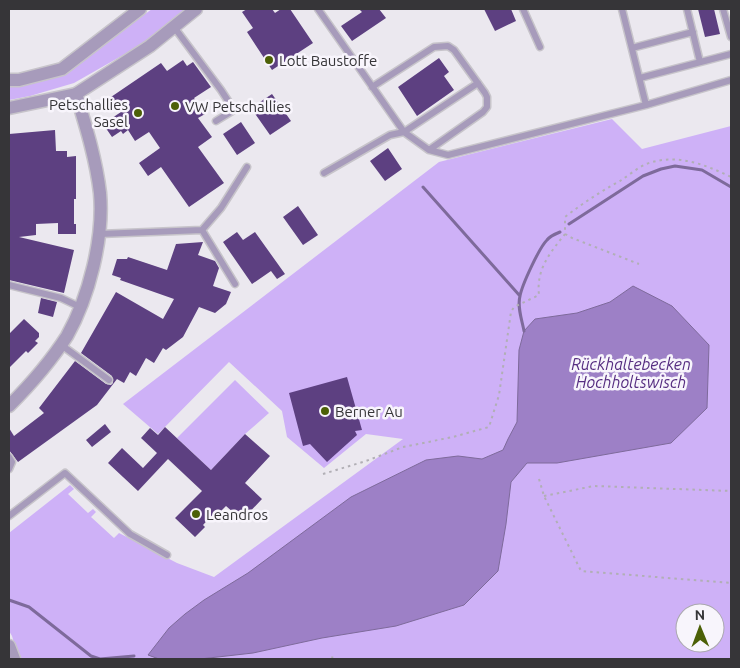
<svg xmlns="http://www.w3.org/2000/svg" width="740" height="668" font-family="Ubuntu,sans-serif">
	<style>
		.green { fill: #ceb1f7; fill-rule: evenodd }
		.water { fill: #9d80c6; stroke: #7e6a9b }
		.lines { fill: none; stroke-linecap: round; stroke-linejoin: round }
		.stream { stroke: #7e6a9b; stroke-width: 3 }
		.building { fill: #5d4081 }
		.service-casing { stroke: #c7c4ca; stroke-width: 9 }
		.minor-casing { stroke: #c7c4ca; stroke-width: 15 }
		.tertiary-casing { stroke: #c7c4ca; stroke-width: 15 }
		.path { stroke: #b1afb5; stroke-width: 2; stroke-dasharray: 2.5 4; stroke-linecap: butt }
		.service { stroke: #a79bbb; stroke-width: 6 }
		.minor { stroke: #a79bbb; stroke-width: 12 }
		.tertiary { stroke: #a79bbb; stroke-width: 12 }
		.poi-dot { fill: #4c6007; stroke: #f8f5fc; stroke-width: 2 }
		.labels { text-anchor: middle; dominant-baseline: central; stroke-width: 5; stroke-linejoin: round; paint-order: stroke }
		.poi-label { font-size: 15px; fill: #363538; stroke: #f8f5fc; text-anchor: start }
		.water-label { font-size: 16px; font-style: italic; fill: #562d81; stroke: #f8f5fc }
	</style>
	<rect width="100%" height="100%" fill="#ebe8ef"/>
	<!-- green -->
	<path class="green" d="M152,9H186L146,42L74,83L30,96L9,100V83L64,73Z
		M612,119L642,149L731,126V659H19L12,636L9,631V533L70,485L74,489L68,494L88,513L93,509L96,512L91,517L114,538L119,533L177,563L214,577L403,439L366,434L324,468L287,437L282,411L229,362L158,434L123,404L439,162ZM685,613H715V643H685Z
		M235,380L269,413L245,434L211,470L177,438Z"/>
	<!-- water -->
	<path class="water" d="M633,286L672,306L709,345L707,408L671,443L557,463H527L511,482L506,524L498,571L464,605L396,626L322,638L253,653L200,659H159L148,655L169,628L185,614L204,600L248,573L351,497L426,460L458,456L482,459L503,450L508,439L517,422L519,350L524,331L535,319L577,313L610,302Z"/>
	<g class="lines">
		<!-- stream -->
		<path class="stream" d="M423,187L520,296
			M569,224L643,176L661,169L675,166L702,170L731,187
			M524,331C522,320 517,307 520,296C522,285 539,248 547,240C550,236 555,234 560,232
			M9,600L29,607L91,656L100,659L134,656"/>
	</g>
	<!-- building -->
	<path class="building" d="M247,9H272L275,13L281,9H290L313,43L272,70L247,32L253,28L242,12Z
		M359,9H379L386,18L352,41L341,26L362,12Z
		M484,9H511L516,21L495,31Z
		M698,9H714L720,34L705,37Z
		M439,58L449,72L444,76L454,90L417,116L398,87Z
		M183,60L187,66L193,62L211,87L194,98L205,114L198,118L212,137L198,147L224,183L189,207L161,167L148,176L139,163L160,148L149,132L135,141L128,130L123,134L121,131L112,137L103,124L121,112L111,97L161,63L167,71Z
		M272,94L291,121L270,135L251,108Z
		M241,122L255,143L237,155L223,134Z
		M55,130L56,151H67V157L76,156V199H74V224H76V234H58V223L36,224V235L19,237L74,250L64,293L9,280V134Z
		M388,148L402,169L385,181L370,161Z
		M298,206L318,235L303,245L283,217Z
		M237,232L243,240L255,232L285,274L277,279L271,271L252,284L223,242Z
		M203,242L198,255L215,261L219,268L213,286L231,292L226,304L215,313L199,307L183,337L166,350L163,348L154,363L146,358L136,376L130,372L124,383L117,379L97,405L18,462L9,450V428L14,436L44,413L39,408L75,361L106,384L111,385L113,383L112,376L81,353L116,292L163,319L174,299L120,280L121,278L112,275L117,259H127L128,257L167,270L176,244Z
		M41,298L57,302L53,317L38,313Z
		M24,319L39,333V337L35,341L38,343L28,353L26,351L9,368V334Z
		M347,377L362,430L355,431L357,435L327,462L310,444L303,446L289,393Z
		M105,424L111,432L92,447L86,440Z
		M165,427L211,470L245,434L270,456L245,483L262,499L242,520L226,506L220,512L217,510L203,525L205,527L195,537L175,518L202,491L168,459L138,491L108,463L122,448L143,468L157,453L141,438L150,428L158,435Z"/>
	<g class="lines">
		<defs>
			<path id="service" d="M318,9L404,132L429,150L448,155L646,105
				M523,9L540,47
				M622,9L646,105L731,80
				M687,9L700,62
				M723,9L731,37
				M174,27L221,90L234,110L216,121
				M632,48L693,32
				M640,78L731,54
				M372,87L434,47L448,46L454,50L485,93L487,97V107L483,112L429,150
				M324,173L390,135L404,132L478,83
				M202,230L235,284
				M99,234L202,230L221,208L247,167
				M9,285L61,298L80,307
				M60,344L109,380
				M9,457L12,462L9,469
				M9,516L65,473L130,534L167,555"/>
			<path id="minor" d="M9,80H19L62,69L140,9
				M9,406C30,385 51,361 67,336C89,297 104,238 100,193C96,159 86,127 76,94"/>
			<path id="tertiary" d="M9,108L76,94L150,46L196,9
				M9,646L14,659"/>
		</defs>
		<!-- service casing -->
		<use href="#service" class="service-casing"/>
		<!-- minor casing -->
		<use href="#minor" class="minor-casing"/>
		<!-- tertiary casing -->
		<use href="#tertiary" class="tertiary-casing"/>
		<!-- path -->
		<path class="path" d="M565,234L572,238L639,264
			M323,474L366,461L403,447L453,437L489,427L499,395L511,312L514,307L539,295C536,269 550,253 565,234V217C583,203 600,192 620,181C628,176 637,168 646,164C676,153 704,164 731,177
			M539,479L544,496L581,571L731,583
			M544,496L594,486L731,491
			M332,659L333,654"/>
		<!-- service -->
		<use href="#service" class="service"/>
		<!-- minor -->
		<use href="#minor" class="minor"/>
		<!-- tertiary -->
		<use href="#tertiary" class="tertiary"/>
	</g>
	<!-- markers -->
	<g class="poi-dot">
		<circle cx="269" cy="60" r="5"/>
		<circle cx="175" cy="106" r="5"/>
		<circle cx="138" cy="113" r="5"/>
		<circle cx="325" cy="411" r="5"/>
		<circle cx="196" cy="514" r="5"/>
	</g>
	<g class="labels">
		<!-- poi labels -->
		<g class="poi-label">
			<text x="279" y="60">Lott Baustoffe</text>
			<text x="128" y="104" text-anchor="end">Petschallies<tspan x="128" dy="17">Sasel</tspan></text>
			<text x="185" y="106">VW Petschallies</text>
			<text x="335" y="411">Berner Au</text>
			<text x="206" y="514">Leandros</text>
		</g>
		<!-- water labels -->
		<g class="water-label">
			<text x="631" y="364">Rückhaltebecken<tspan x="631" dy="18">Hochholtswisch</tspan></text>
		</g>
	</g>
	<!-- border -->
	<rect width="740" height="668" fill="none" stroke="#363538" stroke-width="20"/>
	<!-- north arrow -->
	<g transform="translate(700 628) rotate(359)"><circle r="24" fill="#f8f5fc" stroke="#aaa8ae"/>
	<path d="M0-4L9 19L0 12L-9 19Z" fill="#4c6007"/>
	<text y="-8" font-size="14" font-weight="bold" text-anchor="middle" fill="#363538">N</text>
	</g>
</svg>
